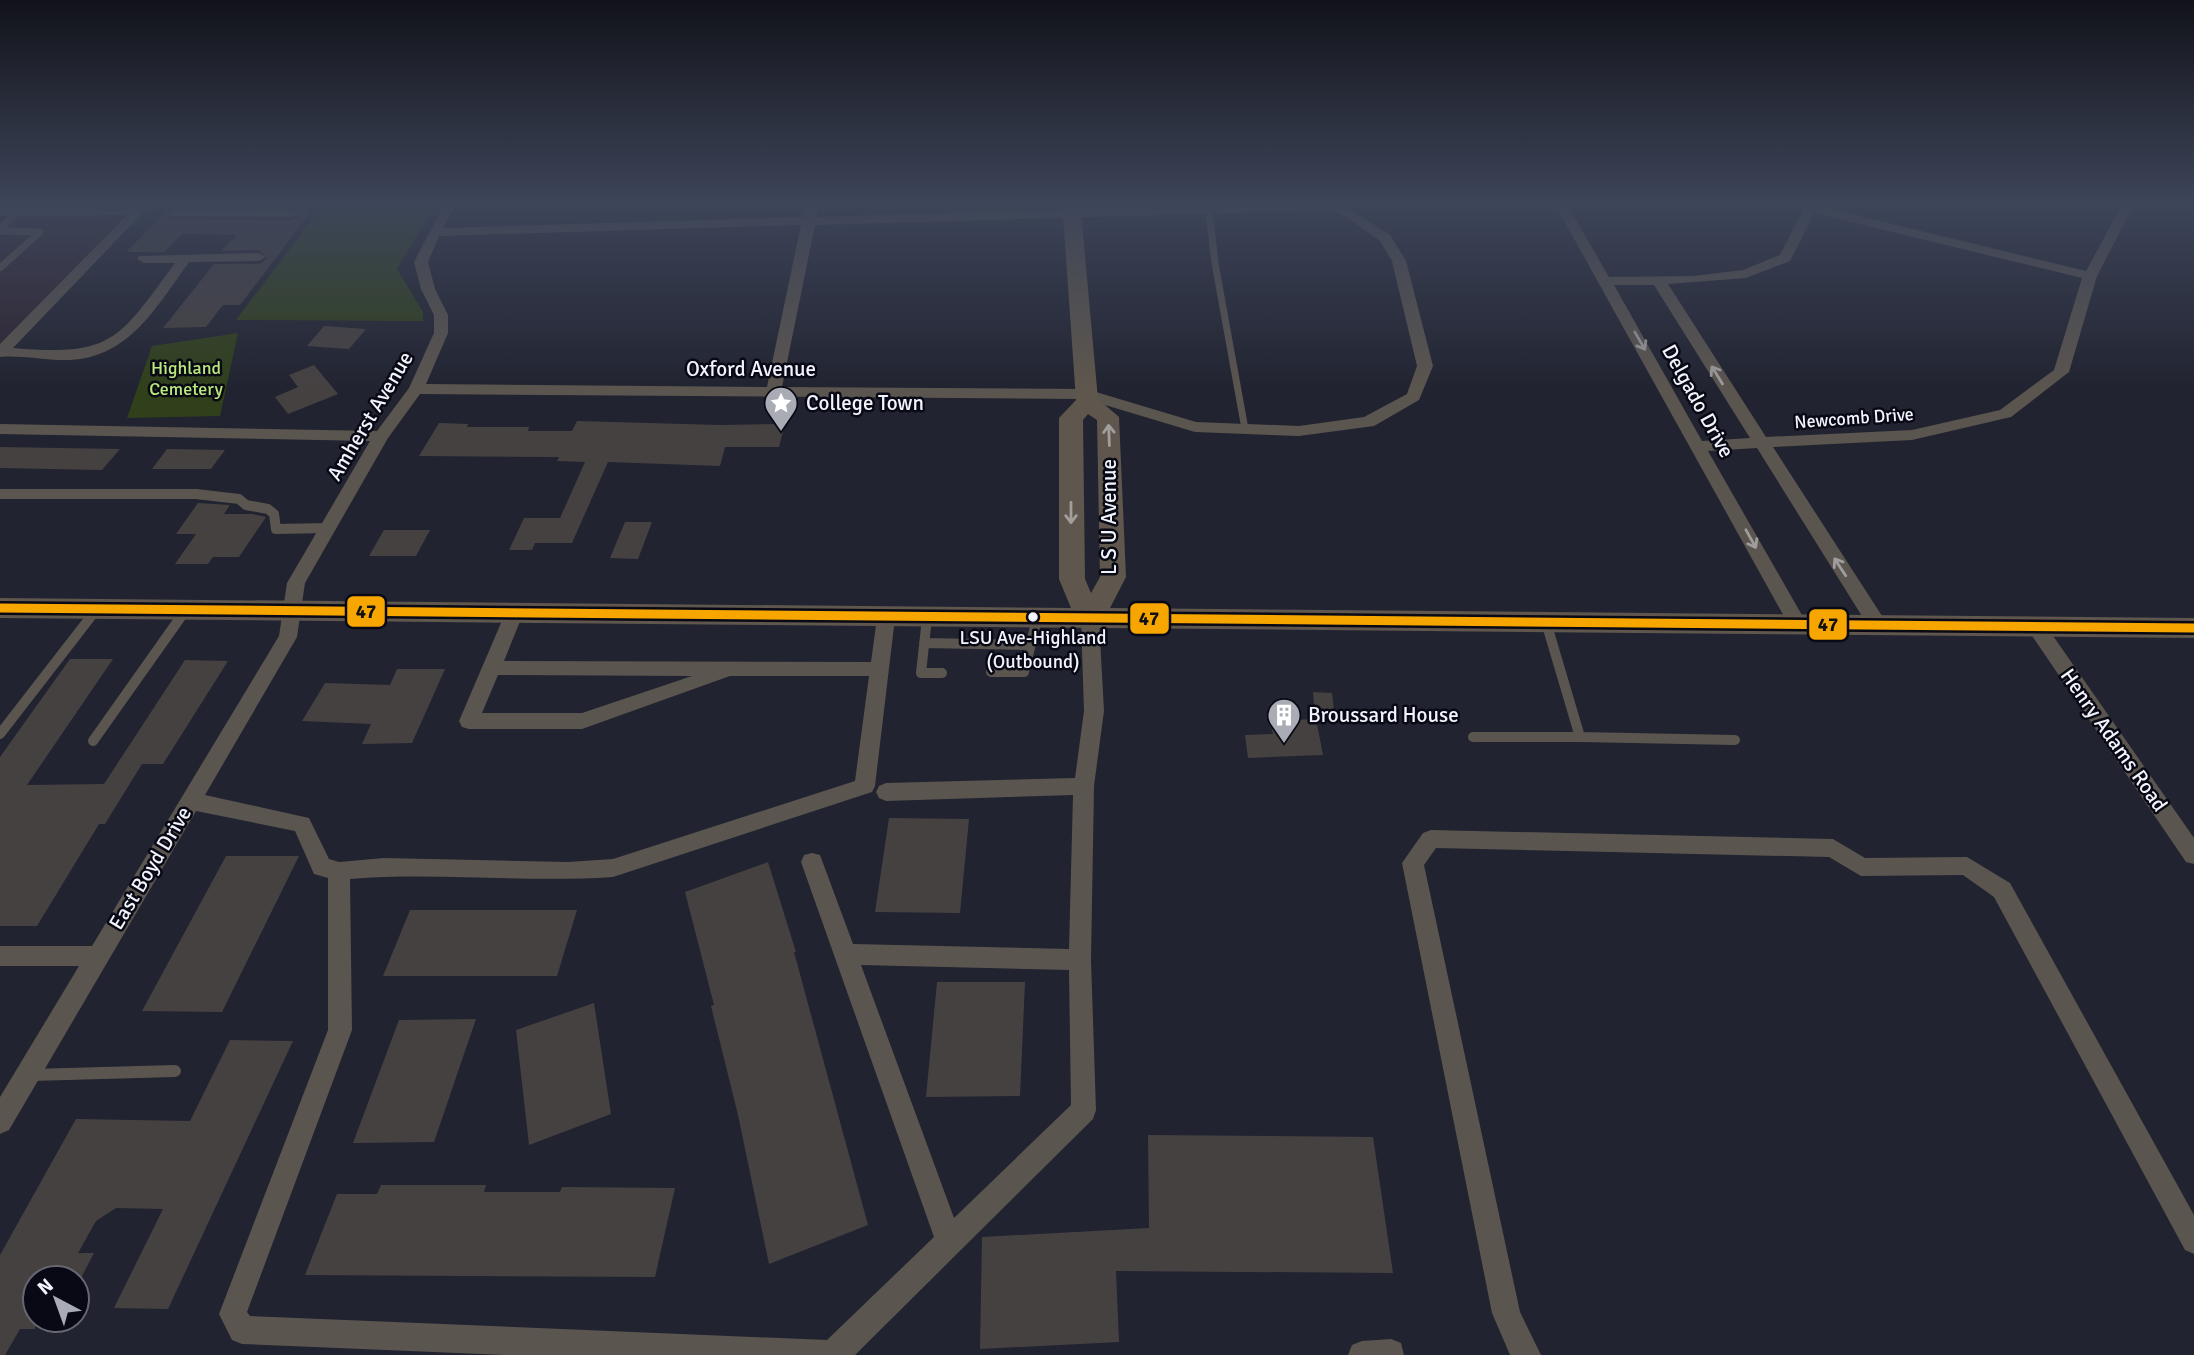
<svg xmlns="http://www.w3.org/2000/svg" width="2194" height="1355" font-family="Signika,sans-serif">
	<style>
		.education { fill: #2e2330 }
		.green { fill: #30401a }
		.building { fill: #464141 }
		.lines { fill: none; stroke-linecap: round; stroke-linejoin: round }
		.lane-far2 { stroke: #5b554f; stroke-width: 7 }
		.lane-far1 { stroke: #5b554f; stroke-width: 10 }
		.lane { stroke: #5b554f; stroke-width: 12 }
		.street { fill: #5b554f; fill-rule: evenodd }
		.secondary { fill: #5f574d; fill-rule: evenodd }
		.bus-1-casing { stroke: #080914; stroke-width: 14 }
		.bus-1 { stroke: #f7a600; stroke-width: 9 }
		.oneway { stroke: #9f9d9d }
		.oneway2 { stroke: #a19e9c }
		.bus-dot { fill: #f2f4fd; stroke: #080914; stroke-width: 2.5 }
		.labels { text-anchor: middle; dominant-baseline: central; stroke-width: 5; stroke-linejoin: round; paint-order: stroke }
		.far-park-label { font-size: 18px; fill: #bbea7c; stroke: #080914 }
		.far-street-label { font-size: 18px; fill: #f2f4fd; stroke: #080914 }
		.bus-label { font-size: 19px; fill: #f2f4fd; stroke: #080914 }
		.street-label { font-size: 21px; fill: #f2f4fd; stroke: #080914 }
		.poi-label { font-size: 21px; fill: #f2f4fd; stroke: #080914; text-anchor: start }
		.line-badge { stroke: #080914; stroke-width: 2.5 }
		.pale-badge-label { font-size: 19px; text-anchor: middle; font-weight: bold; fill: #111 }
	</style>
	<rect width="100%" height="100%" fill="#212330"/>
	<!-- education -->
	<path class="education" d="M0,201H154L0,358Z"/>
	<!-- green -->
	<path class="green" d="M326,201H438L397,269L423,312V321L236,320Z
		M238,333L220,416L127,418L152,346Z"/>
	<!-- building -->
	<path class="building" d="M177,201H319L240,305H223L206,327L163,328L214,264H259L268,258L259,250L221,251L237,235L182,234L164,252H126L169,209L171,219L292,220L301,214L292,206L170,208Z
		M324,326L366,329L349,349L307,346Z
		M314,365L338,394L288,414L275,397L298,387L289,375Z
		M577,421L720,425L785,424L779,447H725L720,466L608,462L572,543H535L532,550H509L524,518H560L585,462L557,461L559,457L419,456L439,423L468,424L467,427H529L528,431H572Z
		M0,447L120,449L102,470L0,468Z
		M167,449L225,450L211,469H152Z
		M198,503L230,505L224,514H252L266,517L239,557H213L208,564H175L196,534H176Z
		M625,522H652L638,559L610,558Z
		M384,530H430L416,556H369Z
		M70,659H113L27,785L104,784L185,660L228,661L163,764H142L105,824H99L37,926H0V757Z
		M397,669H445L412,743L362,744L371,724L302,721L325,683L390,685Z
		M1313,692L1332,693L1335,719L1315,718Z
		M1316,719L1323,755L1248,758L1245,735L1273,734L1270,721Z
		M889,818L969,819L960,913L875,912Z
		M226,856H299L222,1012L142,1011Z
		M768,862L796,952H794L868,1225L769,1264L738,1115L711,1006L714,1005L685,892Z
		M410,910H577L557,976H383Z
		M937,982H1025L1020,1096L926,1097Z
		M594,1003L611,1114L529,1145L516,1030Z
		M476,1019L434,1142L353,1143L399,1020Z
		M230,1040L293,1041L168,1309L114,1308L163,1209L116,1208L96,1221L78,1253H94L81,1278H35V1329H20L5,1355H0V1255L76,1119L190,1121Z
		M1148,1135L1373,1137L1393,1273L1116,1271L1119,1342L980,1349L982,1237L1149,1228Z
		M381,1185H486L484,1192H560L562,1187L675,1188L655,1277L305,1275L337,1194H377Z"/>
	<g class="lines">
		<!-- lane-far2 -->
		<path class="lane-far2" d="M1209,211L1215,263L1245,429
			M0,229L29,201
			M0,231L40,232L0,268"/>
		<!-- lane-far1 -->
		<path class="lane-far1" d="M0,494H196L239,499L246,505L268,509L274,514L276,529L329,528
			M927,618L921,673H942
			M924,643L1031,645
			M991,672H1024L1037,619
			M0,734L96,610
			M1473,737H1580L1546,622
			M1580,737L1735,740
			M93,741L185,611"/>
		<!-- lane -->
		<path class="lane" d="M31,1075L175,1071"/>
		<!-- street -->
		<path class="street" d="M141,201H154L13,348C113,357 119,339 175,263H144L137,259L139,256L259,253L266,257L259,261L189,262C157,306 130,357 70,360C47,361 23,355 0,357V344L127,215L0,216V208L135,207Z
			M446,201H458L443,228L803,217L807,201H819L816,217L1336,201L1390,235L1406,261L1433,366L1419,400L1374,426L1299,436L1195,432L1085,399L420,394L388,438L305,583L297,637L205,795L309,818L329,859L339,862L384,858L568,862L613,859L855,781L869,676H730L582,729H469L462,727L459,721L507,609H521L523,614L504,661L871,662L877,618L879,613H893L895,618L875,786L872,792L613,877C525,883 437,872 350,879L352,1030L247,1312L250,1316L827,1340L934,1237L801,862L804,855L812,853L820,855L853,944L1069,949L1073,795L886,801L879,798L876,792L879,786L886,783L1075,778L1084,711L1081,620L1083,615H1097L1099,620L1104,711L1094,786L1091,960L1096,1110L1093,1119L855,1355H505L242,1344L232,1340L219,1314L328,1030V878L314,874L295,831L196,811L9,1130L0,1134V1097L79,966H0V946H92L279,636L287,583L370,441L0,434V424L377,431L409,388L434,333V315L421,289L414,262ZM1331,210L1346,217L1380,241L1392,261L1417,366L1407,394L1364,417L1299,426L1196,422L1086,389L782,387L815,225ZM801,225L767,387L426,384L448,333V315L435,289L428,262L439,236ZM498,675L692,676L582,713H482ZM861,965L1069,970L1071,1105L954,1218Z
			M1553,201H1565L1609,277L1693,276L1743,270L1780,255L1803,210L1788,201H1820L1818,206L2086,271L2124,201H2136L2097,276L2069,372L2011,417L1912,440L1773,447L1884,619L1886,624L1884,629H1870L1757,448L1708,451L1807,624L1805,629H1791ZM1814,213L2082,278L2054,370L2000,410L1912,430L1766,437L1668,284L1746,278L1790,261ZM1614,285H1654L1750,438L1702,441Z
			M176,209H292L299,213L292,217L171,216V210Z
			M2035,618L2042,620L2194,838V864L2186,862L2028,630L2026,625L2028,620Z
			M1431,830L1833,839L1865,858L1967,857L2010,883L2194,1215V1254L2185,1250L1994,897L1963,875L1861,876L1829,857L1436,848L1424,865L1520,1312L1541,1355H1510L1492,1313L1402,863L1423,833Z
			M1391,1339L1401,1343L1404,1355H1348L1352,1345L1362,1341Z"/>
		<!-- secondary -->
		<path class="secondary" d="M1062,201H1080L1098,399L1119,417L1126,577L1110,608L2194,618V638L0,618V598L1071,608L1059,579V418L1076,400ZM1088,414L1097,420L1100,577L1091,593L1085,579L1083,420Z"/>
		<defs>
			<path id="bus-1" d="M0,608L2194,628"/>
		</defs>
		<!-- bus-1 casing -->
		<use href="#bus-1" class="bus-1-casing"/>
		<!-- bus-1 -->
		<use href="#bus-1" class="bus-1"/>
	</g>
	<!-- one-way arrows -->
	<defs><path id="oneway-shaft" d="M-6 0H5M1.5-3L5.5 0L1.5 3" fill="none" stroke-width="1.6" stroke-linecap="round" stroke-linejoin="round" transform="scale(1.75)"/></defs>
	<g class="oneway">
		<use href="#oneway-shaft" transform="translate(1640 341) rotate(60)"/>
		<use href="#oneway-shaft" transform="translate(1717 375) rotate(-122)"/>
		<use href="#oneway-shaft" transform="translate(1751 539) rotate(61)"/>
		<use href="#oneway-shaft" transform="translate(1840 567) rotate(-123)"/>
	</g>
	<g class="oneway2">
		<use href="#oneway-shaft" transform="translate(1109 435) rotate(-92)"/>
		<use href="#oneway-shaft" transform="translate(1071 513) rotate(90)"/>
	</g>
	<!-- sky -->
	<linearGradient id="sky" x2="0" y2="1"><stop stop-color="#12131a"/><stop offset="0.52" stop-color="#3d4559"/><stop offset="1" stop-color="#3d4559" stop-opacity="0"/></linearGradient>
	<rect width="2194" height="390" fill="url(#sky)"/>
	<!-- icons -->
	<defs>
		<symbol id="sight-pin" viewBox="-11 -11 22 30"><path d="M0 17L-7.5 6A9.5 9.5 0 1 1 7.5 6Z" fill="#a9abb5" stroke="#080914"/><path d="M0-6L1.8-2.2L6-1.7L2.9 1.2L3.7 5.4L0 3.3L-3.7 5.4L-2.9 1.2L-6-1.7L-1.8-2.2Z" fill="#fff"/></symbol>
		<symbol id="building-pin" viewBox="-11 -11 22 30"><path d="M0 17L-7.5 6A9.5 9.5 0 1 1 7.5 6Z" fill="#a9abb5" stroke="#080914"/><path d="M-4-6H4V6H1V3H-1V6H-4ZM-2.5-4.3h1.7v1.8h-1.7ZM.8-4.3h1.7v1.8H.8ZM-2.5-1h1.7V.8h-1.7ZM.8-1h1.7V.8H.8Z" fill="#fff"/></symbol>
	</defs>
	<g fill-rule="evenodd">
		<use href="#sight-pin" x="762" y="384" width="38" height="52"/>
		<use href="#building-pin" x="1265" y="696" width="38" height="52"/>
	</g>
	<!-- markers -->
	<circle class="bus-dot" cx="1033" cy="617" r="6"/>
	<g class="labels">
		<!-- far-park labels -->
		<g class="far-park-label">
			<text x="186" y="368">Highland<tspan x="186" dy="21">Cemetery</tspan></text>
		</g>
		<!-- far-street labels -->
		<g class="far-street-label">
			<text transform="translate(1854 418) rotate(-4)">Newcomb Drive</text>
		</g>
		<!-- bus labels -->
		<g class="bus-label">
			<text x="1033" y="638">LSU Ave-Highland<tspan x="1033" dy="24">(Outbound)</tspan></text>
		</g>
		<!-- street labels -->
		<g class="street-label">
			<text x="751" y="369">Oxford Avenue</text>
			<text transform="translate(1698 401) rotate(61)">Delgado Drive</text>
			<text transform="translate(370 416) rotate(-59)">Amherst Avenue</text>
			<text transform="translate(1109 517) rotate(-90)">L S U Avenue</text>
			<text transform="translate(2114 740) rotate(55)">Henry Adams Road</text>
			<text transform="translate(150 868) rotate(-59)">East Boyd Drive</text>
		</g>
		<!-- poi labels -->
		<g class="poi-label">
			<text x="806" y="403">College Town</text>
			<text x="1308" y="715">Broussard House</text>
		</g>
	</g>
	<g class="line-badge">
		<rect x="346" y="595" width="40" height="33" rx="7" fill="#f7a600"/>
		<rect x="1129" y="602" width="41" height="33" rx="7" fill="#f7a600"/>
		<rect x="1808" y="608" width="40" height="33" rx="7" fill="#f7a600"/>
	</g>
	<g class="pale-badge-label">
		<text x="366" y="618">47</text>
		<text x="1149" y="625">47</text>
		<text x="1828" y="631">47</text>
	</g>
	<!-- north arrow -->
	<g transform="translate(56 1299) rotate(319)"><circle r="33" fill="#080914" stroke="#666771" stroke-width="2"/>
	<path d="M0-5L12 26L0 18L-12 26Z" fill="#a9abb5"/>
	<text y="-10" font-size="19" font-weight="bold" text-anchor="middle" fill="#f2f4fd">N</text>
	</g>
</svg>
